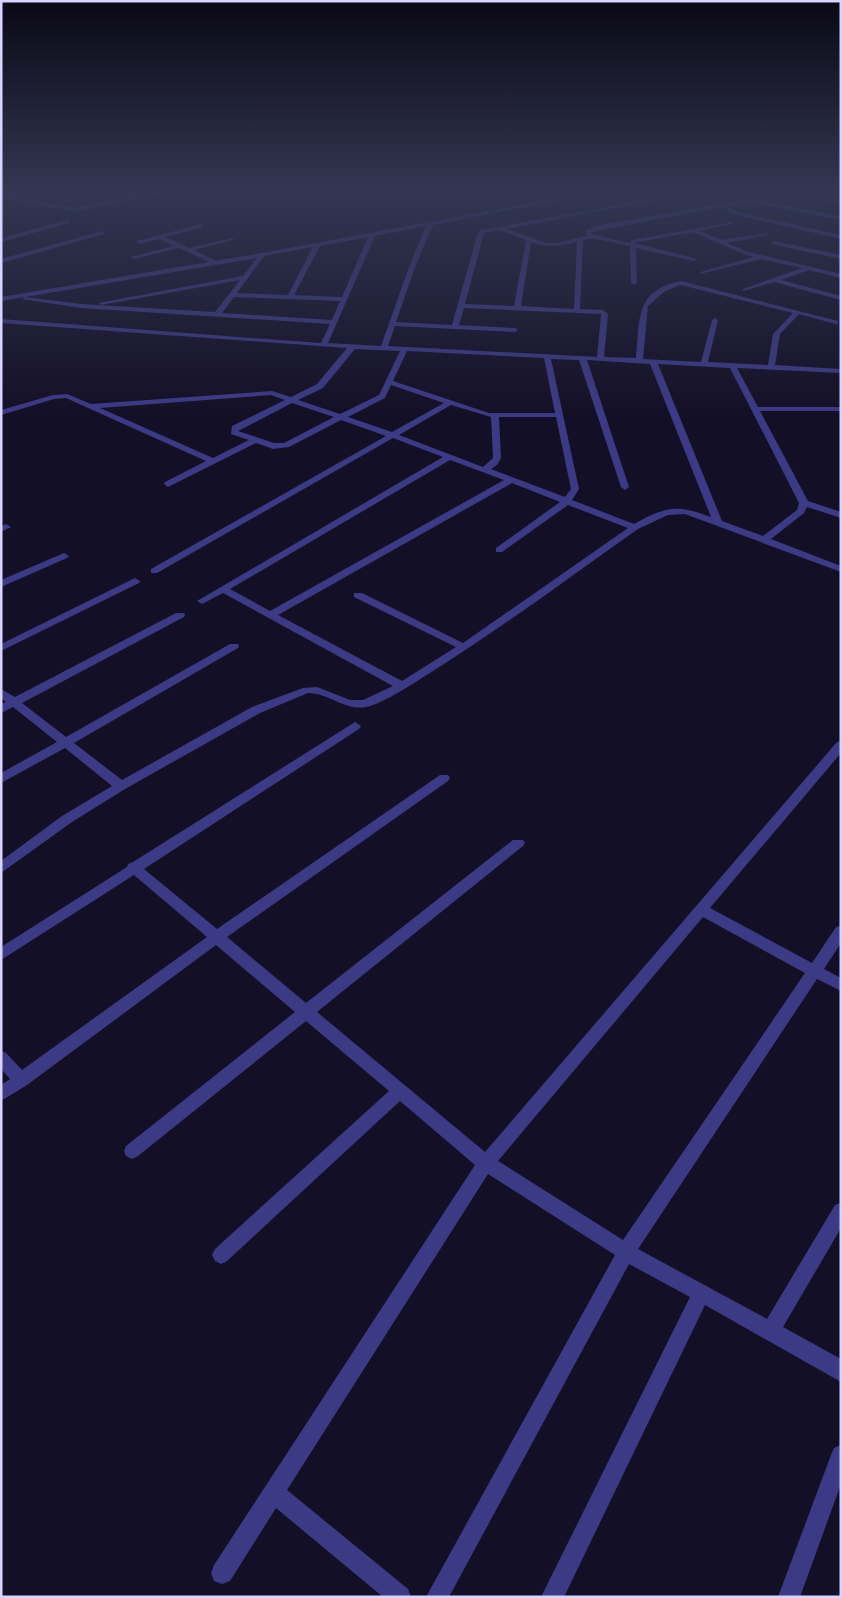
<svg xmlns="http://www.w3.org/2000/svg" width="842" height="1598" font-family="Lato,sans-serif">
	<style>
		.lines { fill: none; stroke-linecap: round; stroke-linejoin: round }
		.service { fill: #3d3a85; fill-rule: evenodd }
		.minor { fill: #3d3a85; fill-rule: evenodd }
	</style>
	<rect width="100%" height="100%" fill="#130f26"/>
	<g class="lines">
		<!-- service -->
		<path class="service" d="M201,224L203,227L165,237L189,248L233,238V240L194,250L218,262V264H214L179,248L134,259L131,257L174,246L159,239L139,244L137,241Z"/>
		<!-- minor -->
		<path class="minor" d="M172,192H198L144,197L75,212L1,197V193L75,208L144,193Z
			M505,192H513L538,200V202L593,192H603L433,225L415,267L396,322L452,325L478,232L481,230L690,192H700L507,229L546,243H557L587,236L586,230L596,226L740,200L703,192H713L841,216V220L748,202L728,206L737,212L841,235V239L733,214L722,207L591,232L592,234L629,243L632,240L732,222V224L700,231L722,240L767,233V235L727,243L748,252L841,274V278L809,270L781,280L841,296V300L774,282L743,291V289L802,268L761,259L700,274V272L754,257L744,254L693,232L634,243L697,259L694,261L636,248L637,283L634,285L631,283L630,246L592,238L583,240L580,309L603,310L608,314L604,357L636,358C640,321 634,290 681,281L838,321V323L836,324L799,314L780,334L775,365L841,369V373L737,368L758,407H841V411H760L808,501L841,512V518L807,507L804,513L771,539L841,566V572L685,514L668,515L638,529C570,577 503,627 433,671C417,681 383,704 366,707C345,711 329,693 308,693L260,713L125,789L72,822L1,873V861L62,816L112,786L65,748L1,783V773L57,742L13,707L1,713V704L6,702L1,698V689L15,697L176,613H184L185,615L184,617L22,703L66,737L230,644H238L239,646L238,648L74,743L122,780L252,707L303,688L317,687L350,700H363L393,686L223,593L202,604L197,601L443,457L393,438L157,573H151V569L386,436L341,420L289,447L273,449L256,443L168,487L164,484L165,482L206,461L66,398L54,399L1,415V410L53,395L67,394L91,404L272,391L291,397L317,384L347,348L1,323V319L321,343L330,324L81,308L22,299L25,297L81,304L215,312L240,280L101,305L98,303L243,276L257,258L1,301V297L262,253L535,202ZM426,226L409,267L381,346L328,343L375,236ZM500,230L526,240L514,306L465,304L484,233ZM368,237L342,297L294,295L320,246ZM531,242C548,248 560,246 577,242L574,309L521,306ZM313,247L288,295L237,293L264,256ZM681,285L793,313L773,334L768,365L708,362L718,320L715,318L712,320L701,362L643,359L648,306L665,291ZM234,297L340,301L332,320L222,313ZM464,308L601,314L597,357L388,346L395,326L515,332L518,330L515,328L459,325ZM355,349L400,351L379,395L340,414L298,400L323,388ZM407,351L544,358L555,413H489L393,381ZM551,359L579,360L621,487L625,490L629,487L587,360L650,364L711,517C677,504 666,506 634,524L572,500L579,489ZM658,364L730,368L799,503L797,510L763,536L722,521ZM391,385L444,403L392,432L348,417L385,398ZM271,395L285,400L232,426L231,434L249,440L213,458L100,408ZM292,403L334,417L284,443H274L238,431ZM451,405L491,417L493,458L483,467L399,435ZM499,417H556L571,489L565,497L491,469L497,465L501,458ZM450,460L504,480L270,611L230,589ZM512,483L560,502L496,548V552H502L568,505L628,528L463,643L362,593H354V597L456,647L402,681L278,615Z
			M784,192H794L841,200V204Z
			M68,220L70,223L1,242V238Z
			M102,231L104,234L1,263V259Z
			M773,241L841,255V259L771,244Z
			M6,524L11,527L1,532V526Z
			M64,553L69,556L67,558L1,587V580Z
			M135,578L140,581L139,583L1,651V644Z
			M355,722L361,726L359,729L144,869L217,929L440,775H448L450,778L448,781L227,937L306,1003L513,840H523L525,843L523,846L317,1012L485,1152L837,742L841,741V753L710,908L812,963L836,927L841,926V943L824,969L841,978V991L817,979L638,1249L767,1319L835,1205L841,1203V1228L783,1327L841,1359V1382L705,1305L564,1597H541L690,1297L629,1264L449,1597H426L615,1255L488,1174L287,1490L408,1589L411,1597H383L276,1508L230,1581L222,1584L214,1581L211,1573L214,1565L475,1165L400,1101L227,1261L221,1264L215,1261L212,1255L215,1249L389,1091L306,1021L138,1156L132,1159L126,1156L124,1151L126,1146L295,1012L216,945L27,1085L1,1101V1085L10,1079L1,1069V1051L6,1053L22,1070L207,937L134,875L1,960V947L127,867L128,864L133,862ZM703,917L805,973L623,1240L498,1161Z
			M841,1445V1484L800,1597H778L831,1455L834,1448Z"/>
	</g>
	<!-- sky -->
	<linearGradient id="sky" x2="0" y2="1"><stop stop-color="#0a0815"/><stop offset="0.46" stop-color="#333752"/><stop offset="1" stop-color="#333752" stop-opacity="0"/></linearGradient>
	<rect width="842" height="415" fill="url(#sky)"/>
	<!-- border -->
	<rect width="842" height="1598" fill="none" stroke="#d9d4ff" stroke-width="5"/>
</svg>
